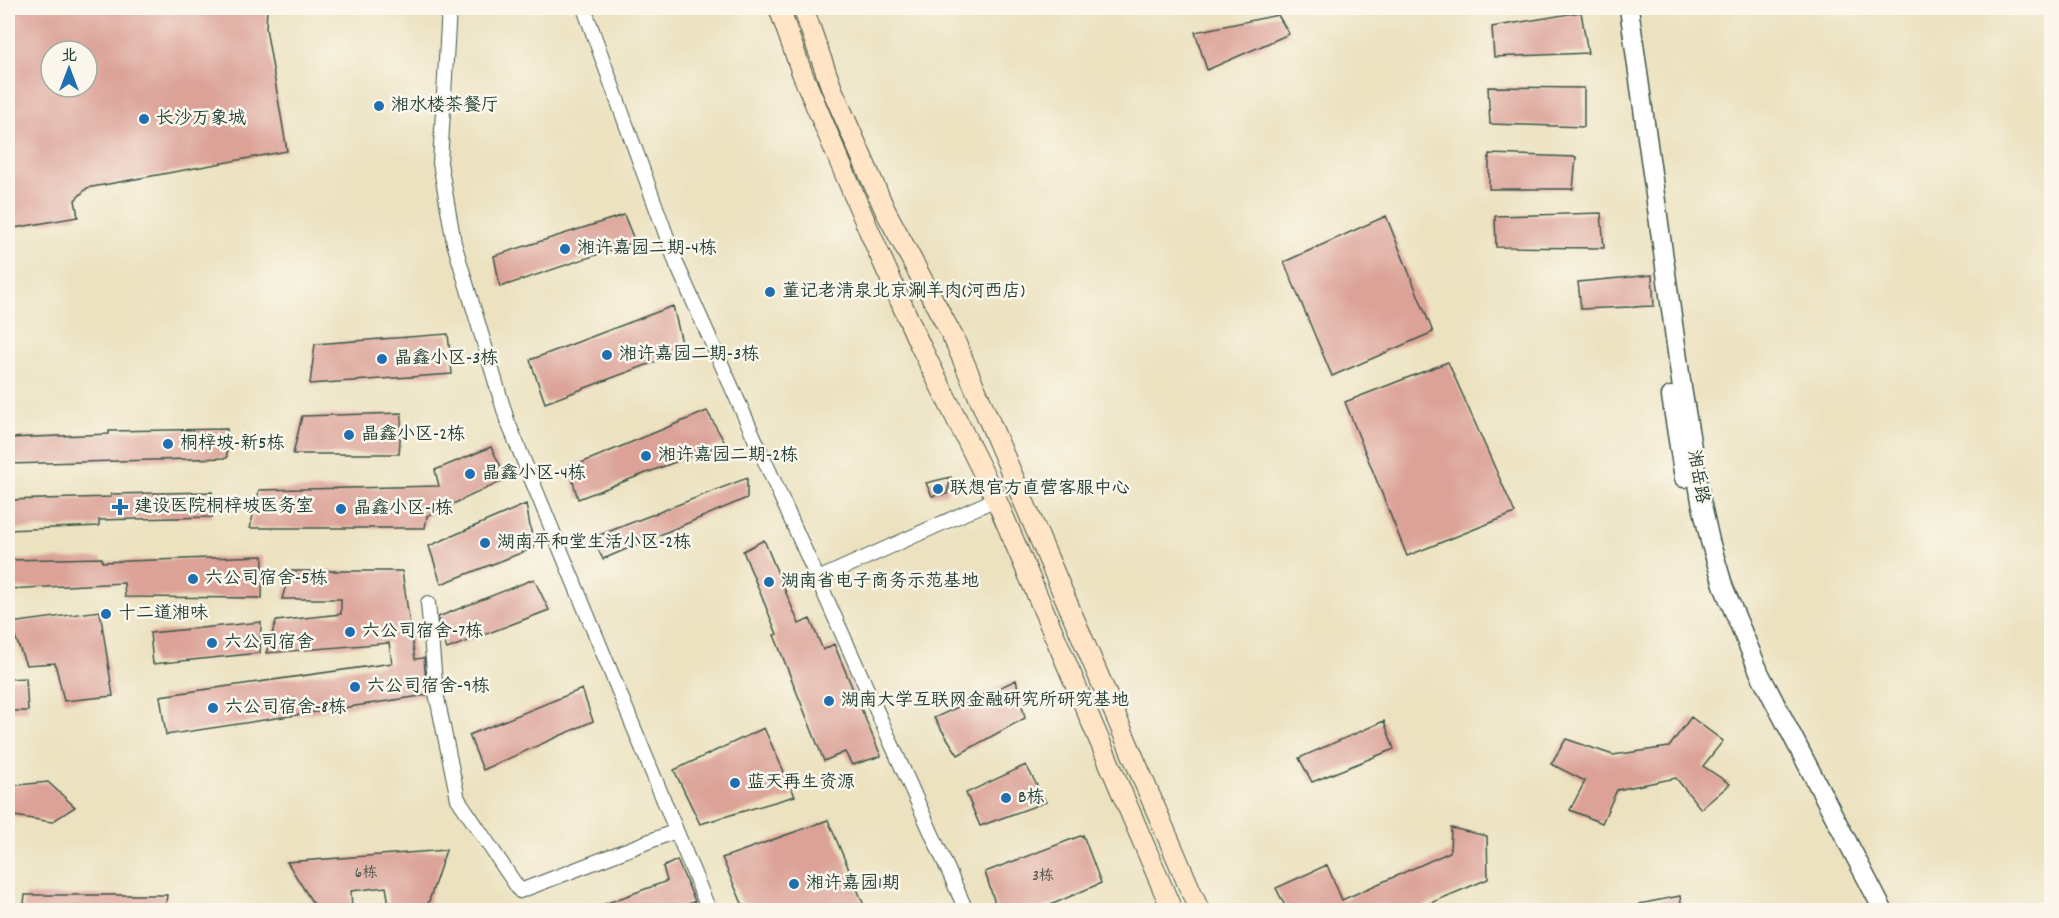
<svg xmlns="http://www.w3.org/2000/svg" width="2059" height="918" font-family="Dekko,'LXGW WenKai TC',sans-serif">
	<style>
		.building { fill: #dca297; fill-rule: evenodd }
		.lines { fill: none; stroke-linecap: round; stroke-linejoin: round }
		.minor-casing { stroke: #3e5649; stroke-width: 16 }
		.tertiary-casing { stroke: #3e5649; stroke-width: 21 }
		.secondary-casing { stroke: #3e5649; stroke-width: 22 }
		.minor { stroke: #fff; stroke-width: 14 }
		.tertiary { stroke: #fff; stroke-width: 18 }
		.secondary { stroke: #ffe4c6; stroke-width: 20 }
		.poi-dot { fill: #1f6fb2; stroke: #fbf7ec; stroke-width: 2 }
		.labels { text-anchor: middle; dominant-baseline: central; stroke-width: 5; stroke-linejoin: round; paint-order: stroke }
		.number-label { font-size: 15px; fill: #4e564d }
		.poi-label { font-size: 18px; fill: #1f3d34; stroke: #fbf7ec; text-anchor: start }
		.street-label { font-size: 18px; fill: #1f3d34; stroke: #fbf7ec }
	</style>
	<rect width="100%" height="100%" fill="#fbf7ec"/>
	<filter id="ink" filterUnits="userSpaceOnUse"><feTurbulence type="fractalNoise" baseFrequency=".0167" numOctaves="2"/><feDisplacementMap in="SourceGraphic" scale="12" xChannelSelector="R" yChannelSelector="G"/><feConvolveMatrix kernelMatrix="1 2 1 2 8 2 1 2 1" color-interpolation-filters="sRGB"/></filter>
	<filter id="wash" filterUnits="userSpaceOnUse"><feTurbulence type="fractalNoise" baseFrequency=".008" numOctaves="4" result="noise"/><feDisplacementMap in="SourceGraphic" scale="24" xChannelSelector="R" yChannelSelector="G"/><feGaussianBlur stdDeviation="1.35" result="paint"/><feColorMatrix in="noise" values="0 0 0 0 0 0 0 0 0 0 0 0 0 0 0 0 0 1.4 0 .05"/><feComposite in="paint" operator="in"/></filter>
	<g filter="url(#wash)">
		<rect width="100%" height="100%" fill="#ece2c0"/>
		<g id="blocks">
			<!-- building -->
			<path class="building" d="M8,8H267L266,28L287,151L87,188L75,200L78,217L8,229ZM51,51H87V87H51Z
				M1581,12L1588,53L1494,57L1492,27Z
				M1278,15L1289,34L1207,70L1195,32Z
				M1488,87L1584,88V127L1490,124Z
				M1489,154L1576,157L1573,189H1489Z
				M1601,213L1604,248L1496,247L1495,216Z
				M624,215L635,242L500,287L494,256Z
				M1386,216L1433,332L1332,376L1284,262Z
				M1652,275L1654,306L1581,309L1578,282Z
				M673,306L684,351L545,403L530,360Z
				M448,334L452,374L310,384L315,344Z
				M1448,362L1515,513L1407,556L1345,402Z
				M707,411L725,443L578,499L569,468Z
				M402,413L399,454H293L302,416Z
				M227,429V458L8,464V438L109,434V431Z
				M491,447L507,479L427,516L425,528H250L259,490L439,486L435,470Z
				M951,477L947,494L932,496L926,483Z
				M747,478V498L603,559L592,538Z
				M212,492V517L99,520V526L8,530V500L111,497V494Z
				M526,504L534,548L441,584L429,546Z
				M764,540L799,624L810,619L823,650L834,644L881,756L852,765L845,752L824,761L774,635L777,634L743,551Z
				M263,556L262,598L125,597L124,583L8,589V560L102,558V562Z
				M290,571H402L415,659L424,658L427,695L166,735L160,696L392,663L389,643L266,653L276,621L341,614V599H282Z
				M534,579L549,610L447,649L439,629L438,617Z
				M100,611L113,696L64,701L55,663L26,665L10,623Z
				M261,622L260,653L153,664L150,633Z
				M26,678L28,711H8V679Z
				M1016,680L1025,718L958,755L934,718Z
				M582,689L593,721L483,770L469,735Z
				M1691,717L1723,741L1703,766L1730,784L1701,809L1676,778L1617,790L1602,823L1570,810L1585,781L1551,764L1566,739L1613,755L1669,747Z
				M1384,721L1394,749L1312,782L1299,758Z
				M764,728L795,796L700,824L674,770Z
				M1026,765L1046,802L980,826L966,793Z
				M48,782L75,807L52,822L8,815V786Z
				M828,820L866,910H745L722,858Z
				M1451,828L1487,836L1488,879L1414,910H1287L1276,888L1327,865L1342,900L1450,852Z
				M1083,835L1101,883L1039,910H997L985,872Z
				M446,850L426,910H390L386,887L351,891L352,910H323L312,902L287,862Z
				M677,860L695,901L674,910H592L591,909L667,881L663,867Z
				M25,895H167L165,910H23Z
				M1680,896L1682,910H1640L1639,904Z"/>
		</g>
	</g>
	<g filter="url(#ink)">
		<use href="#blocks" fill-opacity="0" stroke="#3e5649" stroke-width="1.5"/>
		<g class="lines">
			<defs>
				<path id="minor" d="M449,8L440,163L454,243L507,420L709,910
					M584,8L677,265L966,910
					M818,579L996,499
					M428,603L436,693L458,799L520,891L676,831"/>
				<path id="tertiary" d="M1629,8L1682,388L1701,501L1710,541L1724,588L1760,674L1883,910
					M1671,396L1684,478"/>
				<path id="secondary" d="M779,8L802,73L867,226L919,343L996,499L1172,910
					M803,8L832,89L885,210L954,339L1199,910"/>
			</defs>
			<!-- minor casing -->
			<use href="#minor" class="minor-casing"/>
			<!-- tertiary casing -->
			<use href="#tertiary" class="tertiary-casing"/>
			<!-- secondary casing -->
			<use href="#secondary" class="secondary-casing"/>
			<!-- minor -->
			<use href="#minor" class="minor"/>
			<!-- tertiary -->
			<use href="#tertiary" class="tertiary"/>
			<!-- secondary -->
			<use href="#secondary" class="secondary"/>
		</g>
	</g>
	<!-- markers -->
	<g class="poi-dot">
		<circle cx="379" cy="106" r="6"/>
		<circle cx="144" cy="119" r="6"/>
		<circle cx="565" cy="249" r="6"/>
		<circle cx="770" cy="292" r="6"/>
		<circle cx="607" cy="355" r="6"/>
		<circle cx="382" cy="359" r="6"/>
		<circle cx="349" cy="435" r="6"/>
		<circle cx="168" cy="444" r="6"/>
		<circle cx="646" cy="456" r="6"/>
		<circle cx="470" cy="474" r="6"/>
		<circle cx="938" cy="489" r="6"/>
		<path d="M117 498h6v6h6v6h-6v6h-6v-6h-6v-6h6z"/>
		<circle cx="341" cy="509" r="6"/>
		<circle cx="485" cy="543" r="6"/>
		<circle cx="193" cy="579" r="6"/>
		<circle cx="769" cy="582" r="6"/>
		<circle cx="106" cy="614" r="6"/>
		<circle cx="350" cy="632" r="6"/>
		<circle cx="212" cy="643" r="6"/>
		<circle cx="355" cy="687" r="6"/>
		<circle cx="829" cy="701" r="6"/>
		<circle cx="213" cy="708" r="6"/>
		<circle cx="735" cy="783" r="6"/>
		<circle cx="1006" cy="798" r="6"/>
		<circle cx="794" cy="884" r="6"/>
	</g>
	<g class="labels">
		<!-- number labels -->
		<g class="number-label">
			<text x="366" y="874">6栋</text>
			<text x="1043" y="877">3栋</text>
		</g>
		<!-- poi labels -->
		<g class="poi-label">
			<text x="391" y="106">湘水楼茶餐厅</text>
			<text x="156" y="119">长沙万象城</text>
			<text x="577" y="249">湘许嘉园二期-4栋</text>
			<text x="782" y="292">董记老清泉北京涮羊肉(河西店)</text>
			<text x="619" y="355">湘许嘉园二期-3栋</text>
			<text x="394" y="359">晶鑫小区-3栋</text>
			<text x="361" y="435">晶鑫小区-2栋</text>
			<text x="180" y="444">桐梓坡-新5栋</text>
			<text x="658" y="456">湘许嘉园二期-2栋</text>
			<text x="482" y="474">晶鑫小区-4栋</text>
			<text x="950" y="489">联想官方直营客服中心</text>
			<text x="134" y="507">建设医院桐梓坡医务室</text>
			<text x="353" y="509">晶鑫小区-1栋</text>
			<text x="497" y="543">湖南平和堂生活小区-2栋</text>
			<text x="205" y="579">六公司宿舍-5栋</text>
			<text x="781" y="582">湖南省电子商务示范基地</text>
			<text x="118" y="614">十二道湘味</text>
			<text x="362" y="632">六公司宿舍-7栋</text>
			<text x="224" y="643">六公司宿舍</text>
			<text x="367" y="687">六公司宿舍-9栋</text>
			<text x="841" y="701">湖南大学互联网金融研究所研究基地</text>
			<text x="225" y="708">六公司宿舍-8栋</text>
			<text x="747" y="783">蓝天再生资源</text>
			<text x="1018" y="798">B栋</text>
			<text x="806" y="884">湘许嘉园1期</text>
		</g>
		<!-- street labels -->
		<g class="street-label">
			<text transform="translate(1697 477) rotate(80)">湘岳路</text>
		</g>
	</g>
	<!-- margin -->
	<rect width="2059" height="918" fill="none" stroke="#fbf7ec" stroke-width="30"/>
	<!-- north arrow -->
	<g transform="translate(69 69)"><circle r="28" fill="#fbf7ec" stroke="#a3ada2" stroke-width="1.5"/>
	<path d="M0-4.5L10 22L0 15L-10 22Z" fill="#1f6fb2"/>
	<text y="-9" font-size="16" font-weight="bold" text-anchor="middle" fill="#1f3d34">北</text>
	</g>
</svg>
